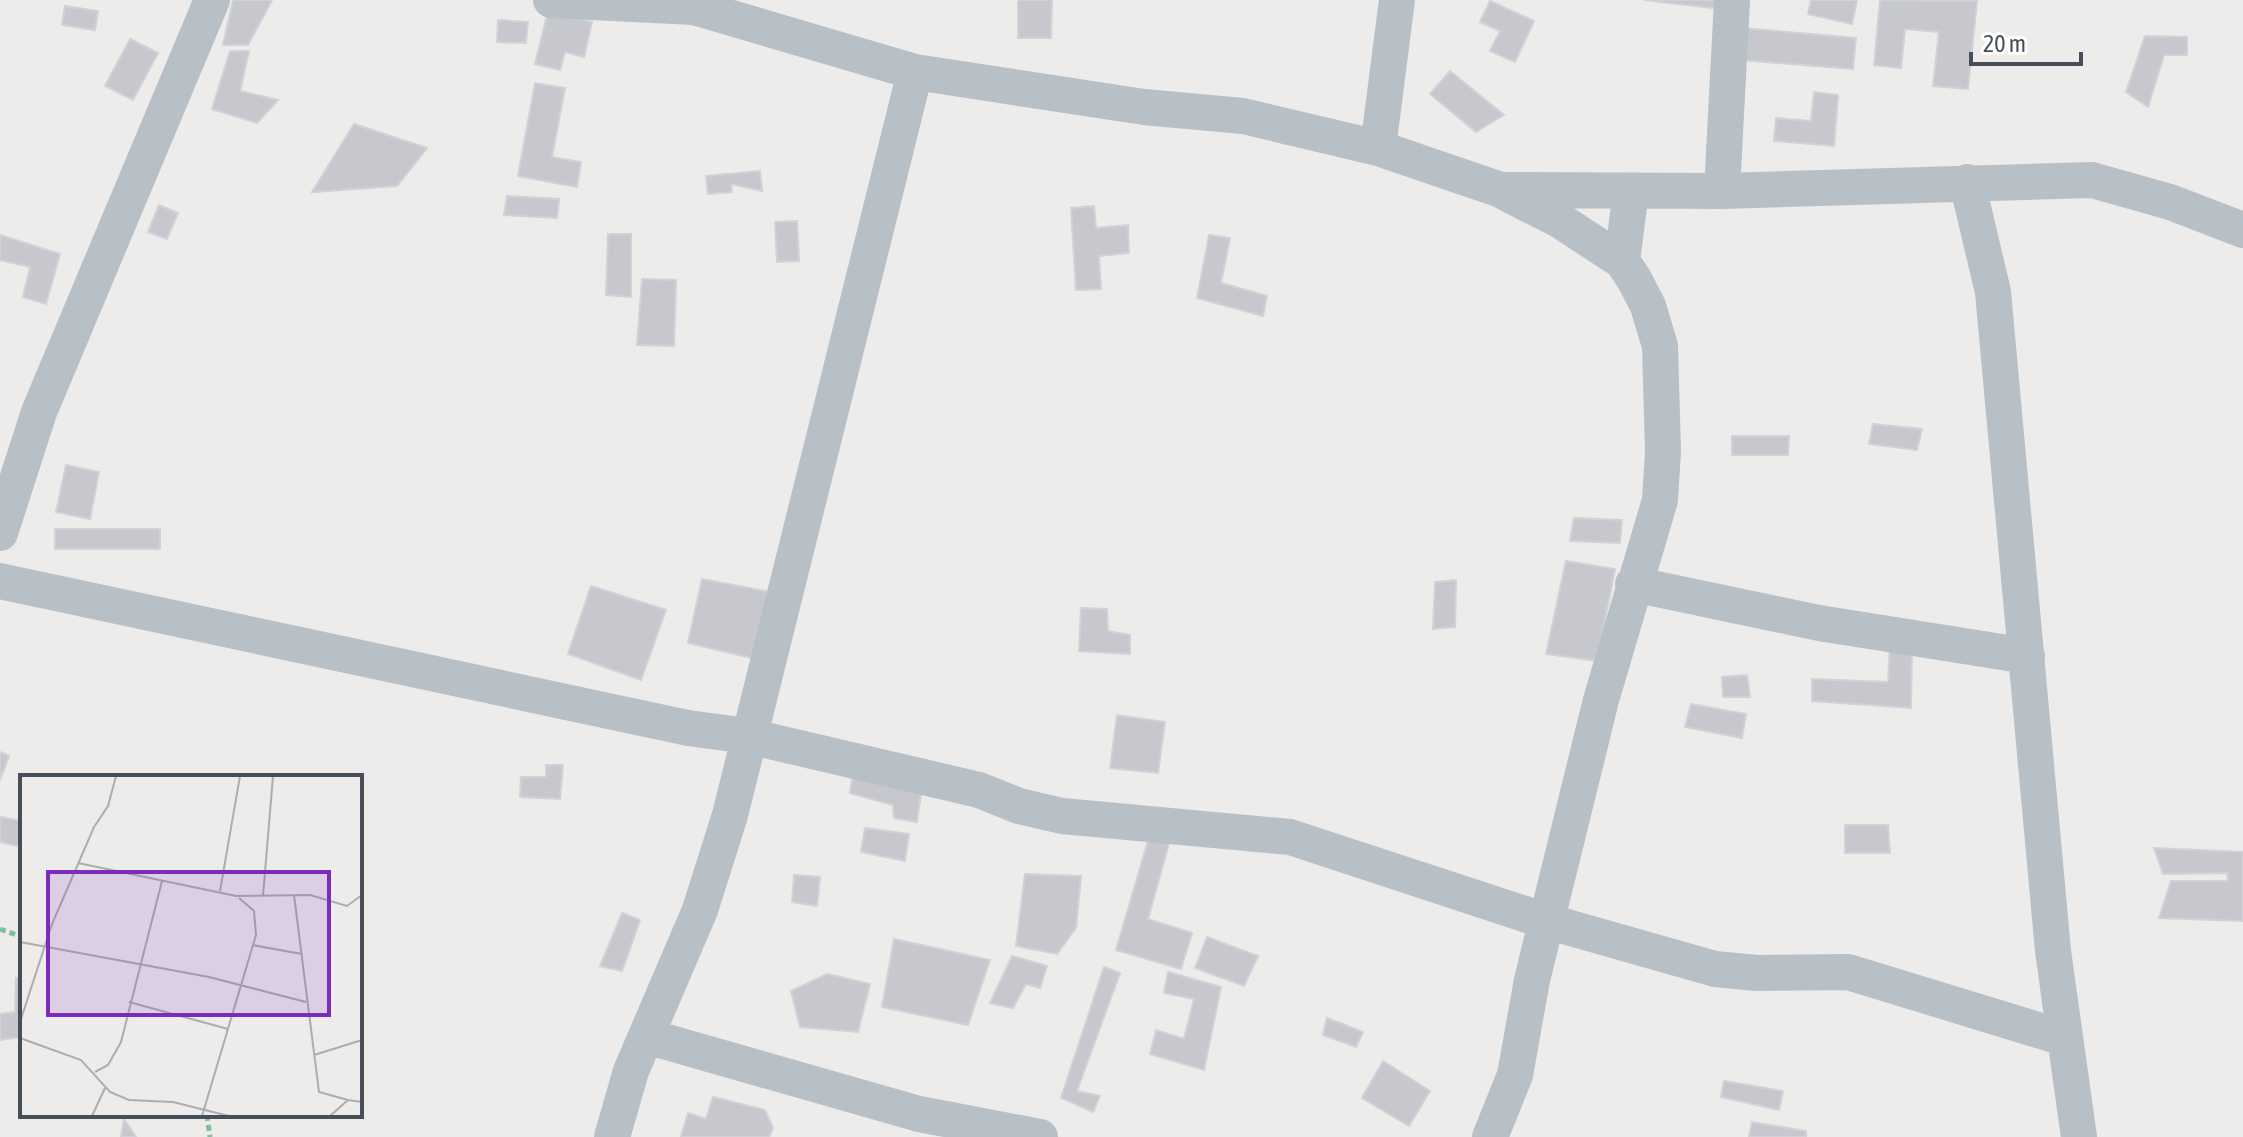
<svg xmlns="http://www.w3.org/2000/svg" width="2243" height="1137" font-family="'Asap Condensed',sans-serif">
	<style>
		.building { fill: #c6c8ce; stroke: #d0d2d7; stroke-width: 2 }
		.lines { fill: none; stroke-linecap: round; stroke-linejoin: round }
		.path { stroke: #78c39f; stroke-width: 5; stroke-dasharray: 6 4; stroke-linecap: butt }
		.minor { stroke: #b8c0c7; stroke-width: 36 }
		.inset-road { fill: none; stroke: #abadb0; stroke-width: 2 }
		.view { fill: #7b2cbf; fill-opacity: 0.15; stroke: #7b2cbf; stroke-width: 4 }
		.inset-edge { fill: none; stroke: #464f57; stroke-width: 4 }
	</style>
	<rect width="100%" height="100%" fill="#eeebeb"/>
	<!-- building -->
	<path class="building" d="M233,0H272L248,45H223Z
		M1018,0H1052L1051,38H1018Z
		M1644,0H1721L1720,9Z
		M1811,0H1857L1852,24L1808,14Z
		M1880,0L1977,1L1968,89L1933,86L1939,32L1905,29L1901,68L1874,65Z
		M1490,1L1534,21L1515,62L1490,51L1500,31L1480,22Z
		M65,6L98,11L95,30L62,25Z
		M548,11L592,22L584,57L565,52L560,70L535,64Z
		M498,20L528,22L526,43L497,42Z
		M1742,28L1856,38L1853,69L1740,60Z
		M2145,36L2187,37V55H2164L2148,107L2126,92Z
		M130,39L158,53L133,100L105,86Z
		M230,51H249L240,91L278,100L257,123L212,109Z
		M1450,71L1504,115L1476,132L1430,94Z
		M535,83L565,88L552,157L581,162L577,187L518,176Z
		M1814,92L1838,95L1834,146L1774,141L1776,118L1811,121Z
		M354,124L427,148L397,186L312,192Z
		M760,171L762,191L731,184L732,192L708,194L706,176Z
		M507,196L559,199L557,218L504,215Z
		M159,205L178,213L167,239L148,232Z
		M1094,206L1096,228L1128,225L1129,253L1099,256L1101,289L1076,290L1071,208Z
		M797,221L799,261L777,262L775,222Z
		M608,234H631V297L606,295Z
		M0,235L60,254L46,304L23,297L30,267L0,260Z
		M1209,235L1230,238L1221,283L1267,296L1263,316L1197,298Z
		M642,279L676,280L674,346L637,345Z
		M1873,424L1922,429L1917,450L1869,444Z
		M1732,436H1789L1788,455H1732Z
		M66,465L99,472L90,519L56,512Z
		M1574,518L1622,520L1620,543L1570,541Z
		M55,529H160V549H55Z
		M1566,561L1615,569L1597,661L1546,654Z
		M702,579L770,592L756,659L688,643Z
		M1456,580L1455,627L1433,629L1435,582Z
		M591,586L666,610L641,680L568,654Z
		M1081,608L1107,609L1108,631L1130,635V654L1079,651Z
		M1890,645L1912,647L1911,708L1812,701V679L1888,682Z
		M1747,675L1750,697H1723L1722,677Z
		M1691,704L1746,714L1742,738L1685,727Z
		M1117,715L1165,722L1158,773L1110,768Z
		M0,752L9,756L0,780Z
		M546,765H563L560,799L520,797L521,777H546Z
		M853,773L921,793L917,822L894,818L893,805L850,793Z
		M0,817L22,821V847L0,842Z
		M1845,825H1888L1890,853H1845Z
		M865,828L909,834L905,861L861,852Z
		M1150,834L1170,840L1148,919L1192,933L1181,969L1116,950Z
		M2154,848L2243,852V921L2159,918L2171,881H2228L2227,873L2163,874Z
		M1025,874L1081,876L1076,928L1057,954L1016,946Z
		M794,875L820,877L817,906L792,902Z
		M622,913L640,920L622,971L600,966Z
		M1207,937L1258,956L1244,986L1195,968Z
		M894,939L990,960L968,1025L882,1007Z
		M1012,956L1047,966L1040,988L1026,984L1013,1008L990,1003Z
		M1104,967L1120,973L1077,1091L1100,1096L1093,1112L1061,1098Z
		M1168,972L1221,987L1204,1070L1150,1054L1156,1030L1184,1039L1194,999L1164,993Z
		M827,974L870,984L858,1032L800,1027L791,991Z
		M16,978H22V1037L0,1040V1014L15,1012Z
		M1327,1018L1363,1032L1356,1047L1323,1035Z
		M1383,1061L1430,1091L1409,1126L1362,1098Z
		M1724,1081L1783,1091L1779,1110L1721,1097Z
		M713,1097L765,1110L773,1128L769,1137H681L688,1113L706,1119Z
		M124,1119L136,1137H121Z
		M1752,1122L1806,1131V1137H1749Z"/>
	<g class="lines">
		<!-- path -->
		<path class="path" d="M0,929L22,937
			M207,1115L210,1137"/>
		<!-- minor -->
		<path class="minor" d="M551,0L694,7L915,72L1144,107L1243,116L1378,148L1501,190L1722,191L2092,180L2170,202L2243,230
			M1378,148L1397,0
			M1967,182L1993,292L2053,951L2079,1137
			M1722,191L1732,0
			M1622,261L1631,191
			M0,533L39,412L212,0
			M0,581L688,728L748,736L979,790L1019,806L1062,816L1290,837L1546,921L1715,969L1757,973L1848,972L2064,1038
			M1633,584L1819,623L2027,656
			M646,1036L919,1114L1040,1137
			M612,1137L631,1071L700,910L730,815L915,72
			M1490,1137L1515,1075L1532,980L1601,700L1660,500L1663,451L1660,346L1648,306L1634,279L1622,261L1559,220L1506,193"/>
	</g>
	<!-- overview -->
	<g transform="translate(20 775)">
		<rect width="342" height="342" fill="#eeebeb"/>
		<path class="inset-road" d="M133,1H184M290,1H320M58,88L216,121L290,120L327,131L342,120M200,116L220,1M274,120L299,317L328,325M243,121L253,1M0,167L189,202L286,227M232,170L282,179M109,227L208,254M0,247L32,149L74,52L88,31L96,1M0,263L61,285L90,317L109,325L153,327L209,341M294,280L342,265M75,297L88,290L101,267L142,106M72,341L85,313M182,341L236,160L234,136L219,123M310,341L328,325L342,327"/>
		<path class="view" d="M28,97H309V240H28Z"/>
		<rect width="342" height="342" class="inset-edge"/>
	</g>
	<!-- scale -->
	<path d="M1971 52v12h110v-12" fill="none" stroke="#464f57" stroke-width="4"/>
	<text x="1983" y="52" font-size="24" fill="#464f57" stroke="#ffffff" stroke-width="6" paint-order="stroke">20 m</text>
</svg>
